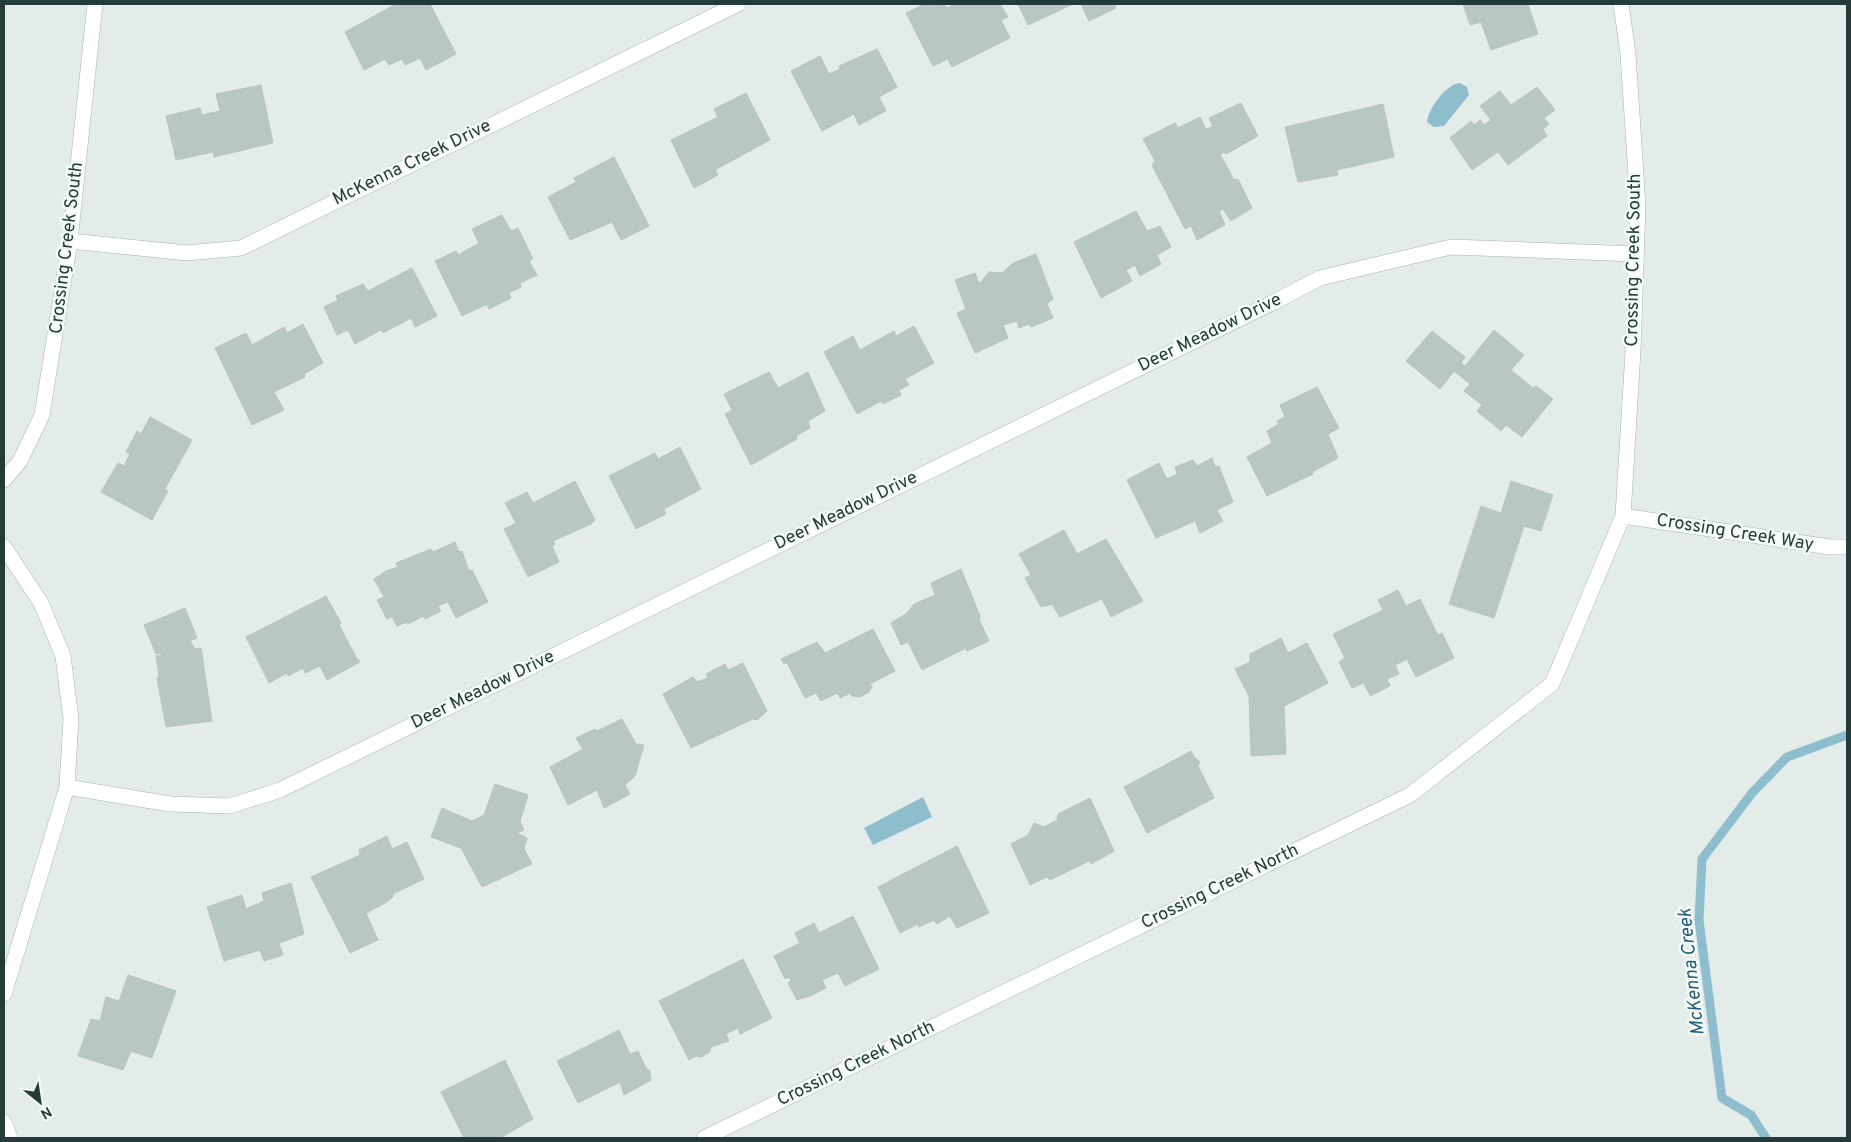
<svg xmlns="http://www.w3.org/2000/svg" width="1851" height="1142" font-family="Overpass,sans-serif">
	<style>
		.water { fill: #8ebdce }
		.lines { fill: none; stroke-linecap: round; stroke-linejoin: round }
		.stream { stroke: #8ebdce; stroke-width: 9 }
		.building { fill: #b8c7c2; stroke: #b5c5c0 }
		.minor-casing { stroke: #a6b4b0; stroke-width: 16 }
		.minor { stroke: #fff; stroke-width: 15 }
		.labels { text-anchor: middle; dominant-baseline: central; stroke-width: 5; stroke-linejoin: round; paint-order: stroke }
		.street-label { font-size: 18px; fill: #233c38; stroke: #f3f9f6 }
		.water-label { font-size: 19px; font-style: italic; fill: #205e75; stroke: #f3f9f6 }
	</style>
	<rect width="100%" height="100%" fill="#e3ece9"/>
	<!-- water -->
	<path class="water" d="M1460,83L1467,87L1469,95L1444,126L1434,127L1427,122C1428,109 1446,84 1460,83Z
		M923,797L932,817L873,845L864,828Z"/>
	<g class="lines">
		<!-- stream -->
		<path class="stream" d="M1766,1138L1751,1115L1722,1098L1699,920L1702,859L1752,793L1787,757L1847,735"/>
	</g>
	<!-- building -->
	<path class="building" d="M396,4H430L456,54L426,70L420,58L405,65L402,59L389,65L385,59L364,70L345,32Z
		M925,4L929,6L944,4L947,8L955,4H1000L1008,17L1001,20L1010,38L952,67L948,59L933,66L906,13Z
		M1018,4H1073L1028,25Z
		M1081,4H1114L1116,8L1089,21Z
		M1463,4H1528L1538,34L1491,50L1481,22L1470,25Z
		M877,49L897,87L879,97L886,111L859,125L854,114L822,131L791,71L820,56L829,74L840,69L839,66Z
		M261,85L273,143L214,157L213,152L176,160L166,116L200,108L202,115L220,111L216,94Z
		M1537,87L1555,110L1544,118L1549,124L1543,129L1547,136L1508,165L1498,152L1472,170L1450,138L1471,121L1474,125L1480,120L1484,125L1491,120L1480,106L1500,91L1511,105Z
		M746,93L770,140L715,170L718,175L694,188L671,140L718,117L714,109Z
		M1241,103L1258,136L1226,154L1225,152L1220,154L1234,180L1238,179L1252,208L1231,221L1223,209L1219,211L1225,225L1197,240L1191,226L1185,229L1152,165L1155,161L1143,139L1175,123L1178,128L1200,117L1206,129L1213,127L1209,118Z
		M1383,104L1394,157L1337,170L1338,175L1298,182L1285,127Z
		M614,157L649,226L621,240L612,222L570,240L548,197L576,182L574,178Z
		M1136,211L1147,231L1160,226L1171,247L1157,255L1161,264L1140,276L1135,265L1126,270L1132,281L1101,298L1074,242Z
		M502,215L511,231L518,228L533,259L529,261L537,275L520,283L521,287L509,293L511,298L489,309L487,304L462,316L435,261L456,251L458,255L479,243L472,229Z
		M1036,254L1053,299L1047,304L1053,318L1031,327L1029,324L1019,328L1017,321L1003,325L1008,338L975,353L957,313L966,309L955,280L975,273L979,284L989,272L1002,273L1013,263Z
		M412,268L437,316L415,327L411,318L383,333L381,330L355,344L348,330L337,335L324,307L338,300L336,296L363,284L368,291Z
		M303,324L323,363L304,374L305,377L274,392L284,410L252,425L215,348L246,333L252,345L284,327L287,333Z
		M914,326L934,363L905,379L909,385L899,390L901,395L883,404L881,401L857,414L824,352L853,336L860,350L894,331L896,336Z
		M1494,330L1524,355L1511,370L1533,388L1536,386L1553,399L1522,437L1506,425L1501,431L1477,411L1482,405L1464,391L1470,384L1454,371L1440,389L1406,361L1432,331L1465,357L1461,363L1465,366Z
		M769,372L778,388L808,372L825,411L808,421L810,428L796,436L797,439L751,465L725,414L732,410L724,394Z
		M1317,387L1339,428L1328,434L1338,458L1312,472L1313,474L1267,496L1247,457L1272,443L1267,431L1279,424L1277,421L1285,417L1280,405Z
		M150,417L192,440L165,489L168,491L152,520L101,492L118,463L124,466L130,454L126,452L137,431L141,434Z
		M680,447L701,489L664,509L666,514L636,529L609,476L655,453L658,459Z
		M1212,458L1215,467L1219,466L1233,502L1217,510L1223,521L1200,533L1195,521L1156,538L1127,480L1159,463L1167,479L1177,474L1175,467L1193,460L1197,466Z
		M575,481L595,520L591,524L553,541L555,544L552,546L559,562L528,577L504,529L516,523L505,503L527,492L533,503Z
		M1511,481L1553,495L1541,531L1524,526L1494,618L1449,604L1481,506L1501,513Z
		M1064,530L1077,554L1106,539L1143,601L1111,617L1102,599L1060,617L1052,604L1041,607L1025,578L1031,575L1019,554Z
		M455,542L459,552L462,551L469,571L472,570L488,602L456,618L448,602L438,606L441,611L425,619L423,616L408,624L407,622L397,626L392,617L387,619L377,600L384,597L374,579L386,571L398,567L396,563L431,549L433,552Z
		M961,569L980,616L979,619L989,641L967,651L966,648L922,670L908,642L901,645L891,623L907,613L914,604L935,595L931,583Z
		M1398,590L1406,606L1420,599L1438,635L1442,633L1454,658L1416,677L1407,659L1395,665L1399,674L1387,679L1390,686L1370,696L1364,683L1352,688L1339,662L1345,658L1333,634L1383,610L1378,600Z
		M326,596L341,623L339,625L356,657L360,662L327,680L320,666L305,673L303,668L288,676L287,673L269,683L246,637Z
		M185,608L197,638L190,641L195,649L201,648L212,721L166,727L157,678L159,676L156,656L162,655L161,653L156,654L144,625Z
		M873,629L895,671L870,684L872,687L869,692L860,697L852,696L851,693L840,698L837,693L821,701L816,693L805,698L787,663L784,664L781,659L817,642L825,653Z
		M1281,638L1288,653L1307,643L1328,683L1284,706L1286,754L1251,756L1249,696L1235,669L1250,662V654Z
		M743,663L767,711L757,720L753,719L691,748L663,694L693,677L697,682L708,678L706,674L725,664L728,670Z
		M622,719L636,744L644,745L635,776L625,785L630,794L604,808L597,790L568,805L550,767L583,749L576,738L595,729L597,731Z
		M1191,751L1195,758L1200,762L1198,766L1214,798L1147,833L1124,787Z
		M495,784L528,795L520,822L524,830L517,833L527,838L524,849L532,864L482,887L461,848L431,837L442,808L472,821L484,815Z
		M1090,798L1114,851L1091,864L1089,861L1050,880L1047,877L1030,885L1011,844L1028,835L1034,823L1044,827L1057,820L1058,814Z
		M387,836L392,849L407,842L424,879L393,894V897L385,903L366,913L378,940L350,953L311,877L360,855L359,850Z
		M957,846L989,913L957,928L950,916L937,924L934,920L919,927L918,924L900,933L878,887Z
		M291,883L304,934L279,943L283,955L264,961L260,950L224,961L207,907L242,895L246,909L264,901L262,893Z
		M853,916L879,969L845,986L838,973L822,980L826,988L812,995L797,1000L788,983L791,981L789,977L785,979L774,956L800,943L795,933L814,923L819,933Z
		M743,959L772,1018L740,1034L738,1028L726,1034L729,1041L711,1047L710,1052L701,1057L696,1056L689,1060L659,1001Z
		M128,975L176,991L152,1058L131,1051L123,1070L78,1056L91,1019L100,1021L106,997L119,1001Z
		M619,1030L630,1054L638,1051L646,1068L650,1071L651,1080L624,1095L620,1082L578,1103L557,1061Z
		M505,1060L533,1119L500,1138H464L441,1092Z"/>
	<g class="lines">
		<defs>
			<path id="minor" d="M70,241L187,253L241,248L738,4
				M4,480L20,461L42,415L70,241L95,4
				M1623,516L1830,547H1847
				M4,547L41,603L63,656L71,719L67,787L4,994
				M67,787L170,804L230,806L280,790L1274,302L1320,278L1451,247L1636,254
				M4,1122L10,1138
				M704,1138L1410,795L1552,684L1623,516L1633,351L1638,206L1628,54L1621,4"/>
		</defs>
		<!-- minor casing -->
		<use href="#minor" class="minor-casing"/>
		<!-- minor -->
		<use href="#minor" class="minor"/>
	</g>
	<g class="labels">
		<!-- street labels -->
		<g class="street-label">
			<text transform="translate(412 163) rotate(-26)">McKenna Creek Drive</text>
			<text transform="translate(67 248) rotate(-83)">Crossing Creek South</text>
			<text transform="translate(1634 260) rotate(-89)">Crossing Creek South</text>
			<text transform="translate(1210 333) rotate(-26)">Deer Meadow Drive</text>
			<text transform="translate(846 511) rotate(-26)">Deer Meadow Drive</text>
			<text transform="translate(1735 533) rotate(9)">Crossing Creek Way</text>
			<text transform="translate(483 690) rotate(-26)">Deer Meadow Drive</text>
			<text transform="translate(1220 887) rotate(-26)">Crossing Creek North</text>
			<text transform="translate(856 1064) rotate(-26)">Crossing Creek North</text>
		</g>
		<!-- water labels -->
		<g class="water-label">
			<text transform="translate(1692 972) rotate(-96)">McKenna Creek</text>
		</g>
	</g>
	<!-- border -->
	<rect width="1851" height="1142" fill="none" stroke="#233c38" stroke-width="10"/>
	<!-- north arrow -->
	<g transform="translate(40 1102) rotate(150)" stroke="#f3f9f6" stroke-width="4" paint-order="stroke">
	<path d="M0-4L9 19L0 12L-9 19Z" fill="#233c38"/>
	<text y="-8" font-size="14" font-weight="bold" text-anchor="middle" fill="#233c38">N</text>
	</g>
</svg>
